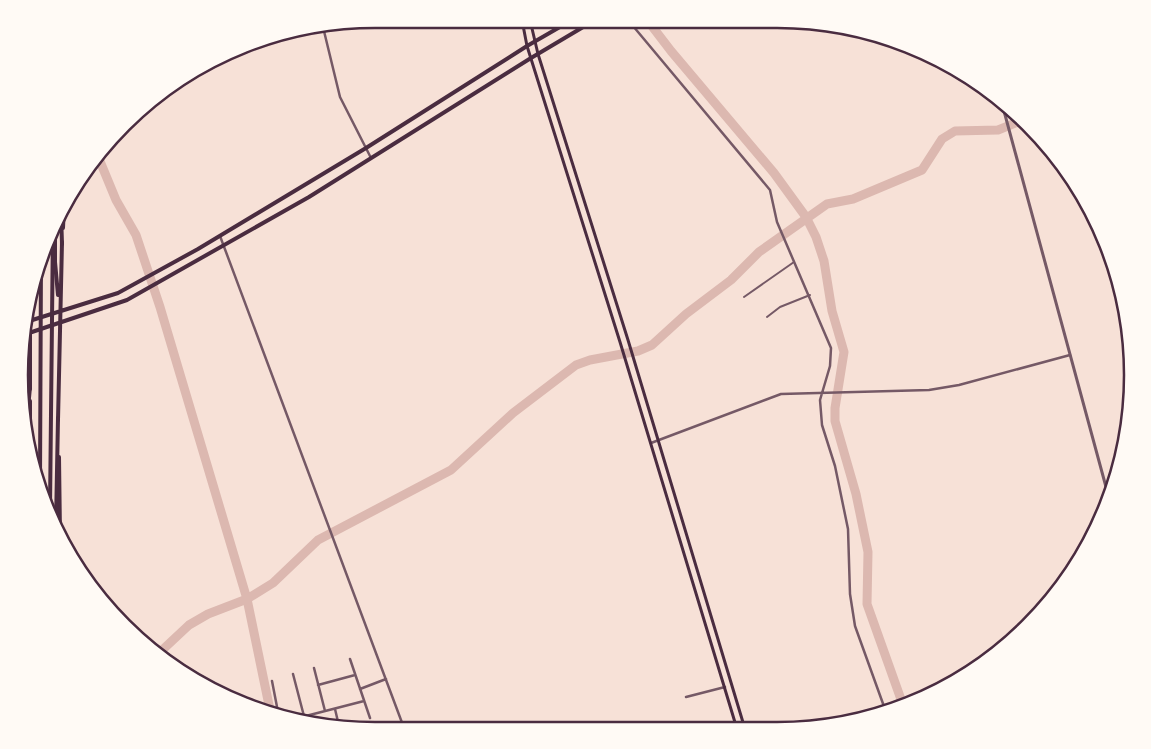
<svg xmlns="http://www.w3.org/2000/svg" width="1151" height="749" font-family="'Open Sans',sans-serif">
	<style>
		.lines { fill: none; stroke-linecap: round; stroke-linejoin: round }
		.river { stroke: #dcb8b0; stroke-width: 9 }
		.pedestrian { stroke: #755966; stroke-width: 2 }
		.minor { stroke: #755966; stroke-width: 2.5 }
		.tertiary { stroke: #755966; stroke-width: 3 }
		.secondary { stroke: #4a2c40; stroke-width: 3 }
		.primary { stroke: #4a2c40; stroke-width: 4 }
		.trunk { stroke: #4a2c40; stroke-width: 4 }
		.rim { fill: none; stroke: #4a2c40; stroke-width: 2.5 }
	</style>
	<rect width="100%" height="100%" fill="#f7e1d7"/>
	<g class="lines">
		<!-- river -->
		<path class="river" d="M648,21L671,51L774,173L806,217L816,237L824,261L832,311L844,352L835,408V421L856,494L868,552L867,604L903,705
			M97,154L116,200L136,235L160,307L247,599L270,710
			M158,654L189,625L208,614L247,599L273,583L318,540L451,470L513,413L576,365L590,360L638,351L652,345L686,314L731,280L759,252L827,204L853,199L922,170L942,139L955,131L998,130L1023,120"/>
		<!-- pedestrian -->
		<path class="pedestrian" d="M744,297L794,262
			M767,317L780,307L810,295"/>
		<!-- minor -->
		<path class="minor" d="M628,20L770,190L777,222L831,348L830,366L820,400L822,425L835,466L848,529L850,594L855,626L886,712
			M323,27L340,97L371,158
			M220,236L404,728
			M651,443L781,394L929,390L959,385L1070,355
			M149,644L150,649
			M350,659L370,718
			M314,668L325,711
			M293,674L305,720
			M272,681L278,712
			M318,685L355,675
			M360,689L386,679
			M686,697L725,687
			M335,709L339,726
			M298,718L364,701"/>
		<!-- tertiary -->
		<path class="tertiary" d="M1001,100L1109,498"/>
		<!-- secondary -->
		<path class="secondary" d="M522,20L527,46L620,342L737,729
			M530,20L538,54L628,340L745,729"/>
		<!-- primary -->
		<path class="primary" d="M55,222V262L58,295
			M63,228L64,206
			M26,322L118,293L198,249L366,148L527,46L572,20
			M23,335L127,300L309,197L531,58L595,20
			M30,389V304
			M30,401V456
			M24,419L27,404
			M58,420L62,242
			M59,457L60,535"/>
		<!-- trunk -->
		<path class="trunk" d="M61,213L62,244
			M25,441L30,387
			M40,481L41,257
			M50,508L53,226
			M56,524L58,418"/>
	</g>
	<!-- crop -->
	<path d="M0 0H1151V749H0ZM375 28H777A347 347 0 0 1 1124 375V375A347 347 0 0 1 777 722H375A347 347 0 0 1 28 375V375A347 347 0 0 1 375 28Z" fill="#fffaf5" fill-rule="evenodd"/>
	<path class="rim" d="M375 28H777A347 347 0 0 1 1124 375V375A347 347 0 0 1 777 722H375A347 347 0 0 1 28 375V375A347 347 0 0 1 375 28Z"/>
</svg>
